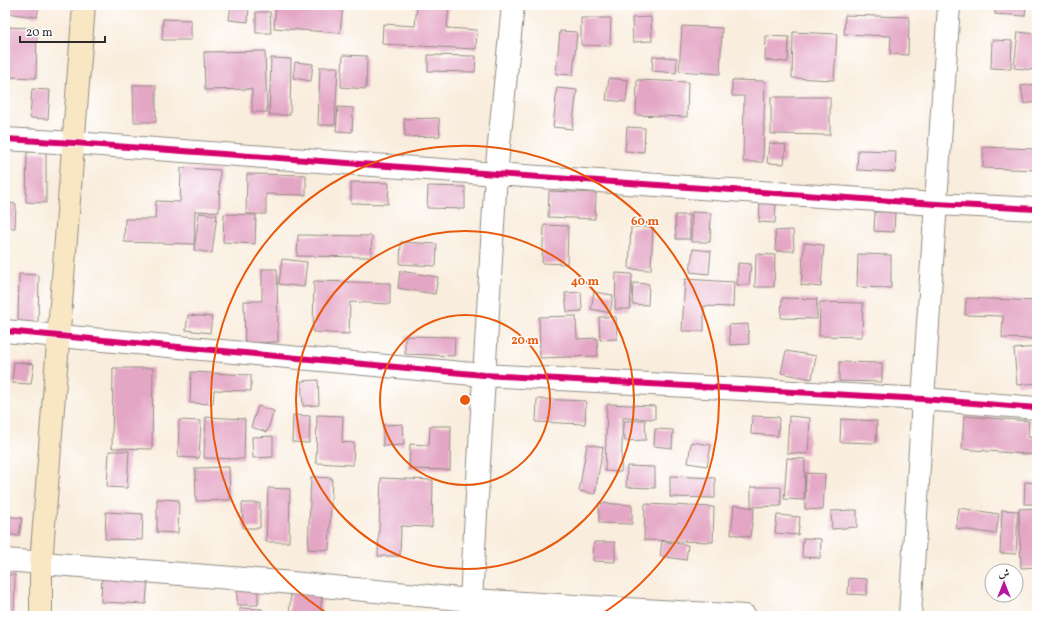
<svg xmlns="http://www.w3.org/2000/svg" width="1042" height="621" font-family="Vollkorn,Amiri,serif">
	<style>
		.building { fill: #e4a6c5 }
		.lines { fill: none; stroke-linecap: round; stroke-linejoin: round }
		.street-casing { stroke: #928c84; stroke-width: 24 }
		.secondary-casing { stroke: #928c84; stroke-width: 24 }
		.street { stroke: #fff; stroke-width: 22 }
		.secondary { stroke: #f9e7c3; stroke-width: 22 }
		.cycleway-casing { stroke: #fff; stroke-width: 8 }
		.cycleway { stroke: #d6006c; stroke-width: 6 }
		.ring { fill: none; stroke: #e8590c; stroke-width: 2 }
		.centre { fill: #e8590c; stroke: #fff; stroke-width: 2 }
		.ring-label { font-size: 12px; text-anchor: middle; font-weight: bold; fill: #e8590c; stroke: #fff; stroke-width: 3; stroke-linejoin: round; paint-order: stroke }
	</style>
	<rect width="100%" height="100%" fill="#fff"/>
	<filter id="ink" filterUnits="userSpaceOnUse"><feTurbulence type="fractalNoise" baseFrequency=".025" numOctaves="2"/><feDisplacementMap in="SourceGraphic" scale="8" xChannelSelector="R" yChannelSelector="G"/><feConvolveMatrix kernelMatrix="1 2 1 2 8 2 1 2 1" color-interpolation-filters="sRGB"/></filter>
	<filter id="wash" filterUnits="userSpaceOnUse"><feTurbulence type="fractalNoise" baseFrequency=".012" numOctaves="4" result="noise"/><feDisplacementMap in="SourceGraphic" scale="16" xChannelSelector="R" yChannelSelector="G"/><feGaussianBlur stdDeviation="0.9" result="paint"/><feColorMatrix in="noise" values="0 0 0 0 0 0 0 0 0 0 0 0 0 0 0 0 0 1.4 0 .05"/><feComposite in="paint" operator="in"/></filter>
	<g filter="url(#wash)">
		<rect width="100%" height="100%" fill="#f9eddd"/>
		<g id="blocks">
			<!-- building -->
			<path class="building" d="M5,5H39L37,17L5,13Z
				M231,5H249L248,22L229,20Z
				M276,5H343L340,33L274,28Z
				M417,5H449L447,28L477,30L476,49L382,44L383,24L415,26Z
				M995,5H1026L1025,16L995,14Z
				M256,12H270L271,33H256Z
				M845,15L909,17L908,55L890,54L891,36L844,34Z
				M651,17L652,41L633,42L632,18Z
				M581,18H611L610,46L581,45Z
				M163,19L191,20V40H162Z
				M682,26L722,28L720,74L679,71Z
				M5,27L37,28L36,78L5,77Z
				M560,31L577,32L573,75L556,74Z
				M793,32L837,34L834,80L792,78Z
				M1018,32L1037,34V47L1035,70L1014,68Z
				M766,36L789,37L788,62L765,60Z
				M992,40L1012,41L1011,69L991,68Z
				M265,51L267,112H252V89L205,90L204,52Z
				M343,55L367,56L366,89L341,87Z
				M428,55L476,56L475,72L428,71Z
				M653,56L677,58L676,73L652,71Z
				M271,58L291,59L290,115H269Z
				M295,62L313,64L311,81L293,78Z
				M320,67H338L335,125H318Z
				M609,78L628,80L626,102L606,100Z
				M637,80L688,82L687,117L636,115Z
				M732,80L765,81L763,162H743L744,96H732Z
				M1037,84V102L1024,104L1021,86Z
				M133,85H156V122H134Z
				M557,88L577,90L572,129L553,127Z
				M32,89L50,90L48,119L30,118Z
				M771,97H830V135L771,134Z
				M338,107L353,108L352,132L336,131Z
				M439,118L440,136L405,137L404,119Z
				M627,127L645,128L644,152L625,151Z
				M769,143L786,145L784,164L767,163Z
				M983,147L1036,149V170L983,168Z
				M858,150L896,151L895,172L857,170Z
				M27,152H46V203L26,202Z
				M181,168L220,170L219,212L195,211L194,244L124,242L125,219H155L156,201L180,202Z
				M247,174L306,175V195L266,194V214H246Z
				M351,182L389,183L388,204L351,203Z
				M428,186L465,187V209L427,208Z
				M549,191L596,193L595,219L548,217Z
				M5,203L16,204L15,228H5Z
				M760,203L776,204L775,223L759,222Z
				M692,212L711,213L710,242H691Z
				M875,212H895L894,232L874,231Z
				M199,213L217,215L212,253L194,250Z
				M224,214L256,215L255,244L223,242Z
				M675,215H689L690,239H676Z
				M544,225L568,226L567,264L542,263Z
				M631,227H653L651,270L629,269Z
				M793,230L794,251H776L775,231Z
				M298,235L372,236L371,257L297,256Z
				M401,242L437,244L436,266L400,264Z
				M804,243L824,245L821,287L801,285Z
				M693,249L711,251L709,274L690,272Z
				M756,254L775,255L774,287H755Z
				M858,254L891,255V288L857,287Z
				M282,259L307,262L304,287L279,284Z
				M738,263L751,264L749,285H737Z
				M262,269H277L278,342L245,343L244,301H262Z
				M400,271L438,277L435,294L398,288Z
				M616,273L632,274L630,309H615Z
				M19,274L39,275L38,323L18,322Z
				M685,279L734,282L733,307L704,306V331H682Z
				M314,281L390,283V304L350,302L349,334L313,332Z
				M633,283L649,284L648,305L632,304Z
				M581,292L582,311L567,312L565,293Z
				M594,292L613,295L610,313L591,309Z
				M782,298L817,299V319L781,318Z
				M966,298L1037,301V339L1002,338L1003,316L965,315Z
				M820,302L863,303L862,337L819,336Z
				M188,315L212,317L210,333L186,330Z
				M576,316L577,339L597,338L598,356L540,358L539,317Z
				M599,317H616L617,339L600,340Z
				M748,324L749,344L730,345L729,325Z
				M405,336L455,337L454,356L405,354Z
				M1037,347V383L1017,385L1014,349Z
				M786,351L816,356L812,379L781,373Z
				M14,362L34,364L31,384L12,383Z
				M839,362L882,363V382L839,381Z
				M113,368H153L152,449L112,448Z
				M191,372L251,375V391L214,390L213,404L190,403Z
				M318,380L319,405L303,406L301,381Z
				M537,399L586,401L585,424L536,422Z
				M607,404L655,406V419L623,418L621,472L605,471Z
				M258,406L274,411L267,432L251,427Z
				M293,415L310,416L309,443L292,442Z
				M317,415L343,416L342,442L354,443L353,465L316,463Z
				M752,416L779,417L778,436L751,434Z
				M789,416L810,418L808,454L787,453Z
				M964,416L1029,421L1028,437L1037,438V455L962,449Z
				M206,417L245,419L244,459L204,458Z
				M841,419L877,421L876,443L840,442Z
				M179,420L201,421L199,458L178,457Z
				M645,420L646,440L625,441L624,421Z
				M403,424L404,445L383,446V425Z
				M430,426H451L450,470L409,469L410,444L429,445Z
				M655,429L673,430L672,448L654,446Z
				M273,436V457L253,458L252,437Z
				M691,442L711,445L707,466L688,463Z
				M587,444L603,447L595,494L579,491Z
				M109,451H129L127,488L107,487Z
				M787,458L805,459L804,500L784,499Z
				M627,466L655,467V488L626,487Z
				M229,467L230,500L196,501L195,468Z
				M806,473L825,474L823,510L805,509Z
				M670,476L715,478V498L670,497Z
				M311,477L332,478L329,550L308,549Z
				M381,478L433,480L432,527L401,526L400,556H378Z
				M1025,482L1037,483V504H1024Z
				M751,487H781V506L751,507Z
				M268,488L290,489L289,542H266Z
				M157,499L179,500L178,533L157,532Z
				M242,503H260V528H243Z
				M599,503L632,505V524L599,523Z
				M645,504L714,507L713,542L644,540Z
				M734,505L754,508L750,537L731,534Z
				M959,508L999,514L996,534L956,528Z
				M1037,508V567L1021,568L1019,509Z
				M857,510V527L832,529L831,511Z
				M1002,510L1018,511L1016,554L1000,553Z
				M106,512L143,514L142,540L105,539Z
				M777,515L800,517L798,535L775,533Z
				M5,516L22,518L19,536L5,534Z
				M803,538L821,539L820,558L802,557Z
				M662,541L688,545L686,560L660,556Z
				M594,542H615V562L593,561Z
				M102,574L148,576L146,604L101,602Z
				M5,575H15L14,614L5,613Z
				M849,578L867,579V595L848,594Z
				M258,590V605H237V591Z
				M291,593L322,596L320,616H302L289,615Z
				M240,608L262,609V616H240Z
				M523,611L559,616H523Z"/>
		</g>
	</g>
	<g filter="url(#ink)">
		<use href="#blocks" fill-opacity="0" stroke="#928c84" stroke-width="1"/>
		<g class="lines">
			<defs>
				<path id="street" d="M5,139L74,143L496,174L936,204L1037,209
					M5,331L484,375L923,399L1037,408
					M5,560L281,582L471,600L745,616
					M470,616L496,174L513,5
					M910,616L923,399L949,5"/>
				<path id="secondary" d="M41,616V564L84,5"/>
			</defs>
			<!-- street casing -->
			<use href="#street" class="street-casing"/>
			<!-- secondary casing -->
			<use href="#secondary" class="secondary-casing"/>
			<!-- street -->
			<use href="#street" class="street"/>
			<!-- secondary -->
			<use href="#secondary" class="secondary"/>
			<defs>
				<path id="cycleway" d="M5,139L74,143L496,174L936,204L1037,209
					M5,331L484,375L923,399L1037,408"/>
			</defs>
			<!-- cycleway casing -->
			<use href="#cycleway" class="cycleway-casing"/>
			<!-- cycleway -->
			<use href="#cycleway" class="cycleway"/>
		</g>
	</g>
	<!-- distance rings -->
	<g class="ring">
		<circle cx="465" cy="400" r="85"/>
		<circle cx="465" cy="400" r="169"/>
		<path d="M330 615A254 254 0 1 1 600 615"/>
	</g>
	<circle cx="465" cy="400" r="6" class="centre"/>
	<g class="ring-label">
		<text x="645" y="225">60 m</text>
		<text x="585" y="285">40 m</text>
		<text x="525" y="344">20 m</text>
	</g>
	<!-- margin -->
	<rect width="1042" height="621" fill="none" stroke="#fff" stroke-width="20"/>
	<!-- north arrow -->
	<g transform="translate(1004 583)"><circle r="19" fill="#ffffff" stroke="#aaaaaa"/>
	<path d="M0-3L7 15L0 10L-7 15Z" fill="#b5179e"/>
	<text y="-6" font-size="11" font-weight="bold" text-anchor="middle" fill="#2b2b2b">ش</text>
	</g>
	<!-- scale -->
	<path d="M20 36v6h85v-6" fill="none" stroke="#2b2b2b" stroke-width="2"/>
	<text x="26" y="36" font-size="12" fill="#2b2b2b" stroke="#ffffff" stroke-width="3" paint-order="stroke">20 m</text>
</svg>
